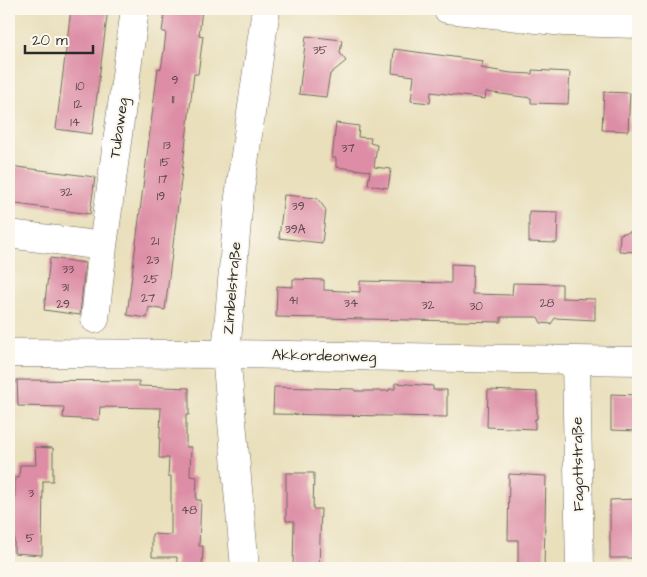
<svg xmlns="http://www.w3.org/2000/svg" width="647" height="577" font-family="'Architects Daughter',sans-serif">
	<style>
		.building { fill: #dd8da6 }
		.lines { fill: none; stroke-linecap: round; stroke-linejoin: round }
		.minor-casing { stroke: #6e6a5d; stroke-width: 29 }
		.minor { stroke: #fff; stroke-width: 28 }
		.labels { text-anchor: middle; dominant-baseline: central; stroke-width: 4; stroke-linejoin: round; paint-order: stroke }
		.number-label { font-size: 12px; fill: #58444a }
		.street-label { font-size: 15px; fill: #2b2b2b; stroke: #fbf7ec }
	</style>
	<rect width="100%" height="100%" fill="#fbf7ec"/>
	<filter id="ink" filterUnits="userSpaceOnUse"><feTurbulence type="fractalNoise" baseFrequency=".02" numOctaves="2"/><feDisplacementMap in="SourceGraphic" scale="10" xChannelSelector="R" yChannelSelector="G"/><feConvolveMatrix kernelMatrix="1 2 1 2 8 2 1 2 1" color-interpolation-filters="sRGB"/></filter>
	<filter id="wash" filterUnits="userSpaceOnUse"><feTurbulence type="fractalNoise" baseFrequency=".0096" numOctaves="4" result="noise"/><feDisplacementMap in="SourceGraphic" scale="20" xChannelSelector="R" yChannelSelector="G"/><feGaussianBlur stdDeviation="1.12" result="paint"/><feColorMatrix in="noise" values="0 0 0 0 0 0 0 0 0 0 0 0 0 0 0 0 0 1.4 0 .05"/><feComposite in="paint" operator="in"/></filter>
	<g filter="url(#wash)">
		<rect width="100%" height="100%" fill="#e9dfbb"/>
		<g id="blocks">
			<!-- building -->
			<path class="building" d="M71,9H108L92,134L56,129Z
				M165,9H202L199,35L203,36L198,74H194L165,310L149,307L147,318L127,315L158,68L161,69L164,50L166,32H162Z
				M306,36L342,40L340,53L346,61L330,74L326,97L299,94Z
				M394,49L483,61L481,68L511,73L532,74V70L570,72L568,104L531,103V98L486,92L485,99L431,92L430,103L411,101L414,76L392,73Z
				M604,92L630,93L628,131L602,130Z
				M336,123L359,126L358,137L371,138L370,143L377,145L374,167L391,169L388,188L368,185L370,171L336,167V158H332Z
				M9,166L95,177L90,214L9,203Z
				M284,195L317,198L326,210L322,243L279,238Z
				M529,211L558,212L557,243L529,242Z
				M638,230L637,252L619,251L620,234Z
				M50,258L85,263L80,315L44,310Z
				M451,264L473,265L472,294L512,295L513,283L562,284V298L595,299V320L555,318L551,324L541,323L538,317H501V322L276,317L277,286L293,287V279L324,280V290L360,292V281L451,283Z
				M17,380L139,381V386L189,388V415H186V447H191L190,476L197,477L196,500H201L199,546H203L202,568H177V557H152V534L171,535V476H168L169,458H159L161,408L100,407L99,420L63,418L64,407L18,406Z
				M395,383L433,386V390H447V417L273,414L274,387L355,389V391H389V389H395Z
				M488,390L537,392V419H535V429L487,427Z
				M611,394L638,395V431L611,430Z
				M35,447L53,448V481H43L42,555L14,553L15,478H19L20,465H36Z
				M286,473H314L313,509H321L319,568H293L294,521H286Z
				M509,474L546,476L544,568H518V540H508Z
				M638,499V558H610V500Z"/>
		</g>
	</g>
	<g filter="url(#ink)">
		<use href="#blocks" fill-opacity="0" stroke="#6e6a5d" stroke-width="1"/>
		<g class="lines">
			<defs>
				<path id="minor" d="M447,9L564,22L638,24
					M9,234L103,246
					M95,319L103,246L135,9
					M9,353L226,354L638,361
					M576,360L580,568
					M245,568L226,354L239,197L266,9"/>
			</defs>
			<!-- minor casing -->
			<use href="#minor" class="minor-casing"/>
			<!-- minor -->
			<use href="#minor" class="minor"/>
		</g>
	</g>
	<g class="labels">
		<!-- number labels -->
		<g class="number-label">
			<text x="320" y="50">35</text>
			<text x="175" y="80">9</text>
			<text x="80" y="86">10</text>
			<text x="173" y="99">11</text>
			<text x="78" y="104">12</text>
			<text x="75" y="122">14</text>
			<text x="167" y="145">13</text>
			<text x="348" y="148">37</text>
			<text x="165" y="162">15</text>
			<text x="163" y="179">17</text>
			<text x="66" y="192">32</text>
			<text x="161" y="196">19</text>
			<text x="298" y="206">39</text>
			<text x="295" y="229">39A</text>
			<text x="155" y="241">21</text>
			<text x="153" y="260">23</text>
			<text x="68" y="269">33</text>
			<text x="151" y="279">25</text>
			<text x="65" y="287">31</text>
			<text x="148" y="298">27</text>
			<text x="293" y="300">41</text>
			<text x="351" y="303">34</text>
			<text x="547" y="303">28</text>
			<text x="63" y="304">29</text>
			<text x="428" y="305">32</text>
			<text x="476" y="306">30</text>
			<text x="31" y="493">3</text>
			<text x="189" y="510">48</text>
			<text x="30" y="538">5</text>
		</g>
		<!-- street labels -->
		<g class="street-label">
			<text transform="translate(119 128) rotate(-82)">Tubaweg</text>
			<text transform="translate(232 288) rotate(-85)">Zimbelstraße</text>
			<text transform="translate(324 356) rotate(1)">Akkordeonweg</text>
			<text transform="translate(578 464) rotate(-91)">Fagottstraße</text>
		</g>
	</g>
	<!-- margin -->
	<rect width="647" height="577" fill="none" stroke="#fbf7ec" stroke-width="30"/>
	<!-- scale -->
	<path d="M25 45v8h68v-8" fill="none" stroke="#2b2b2b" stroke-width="2.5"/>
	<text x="32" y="45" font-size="15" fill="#2b2b2b" stroke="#fbf7ec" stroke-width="4" paint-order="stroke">20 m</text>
</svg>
